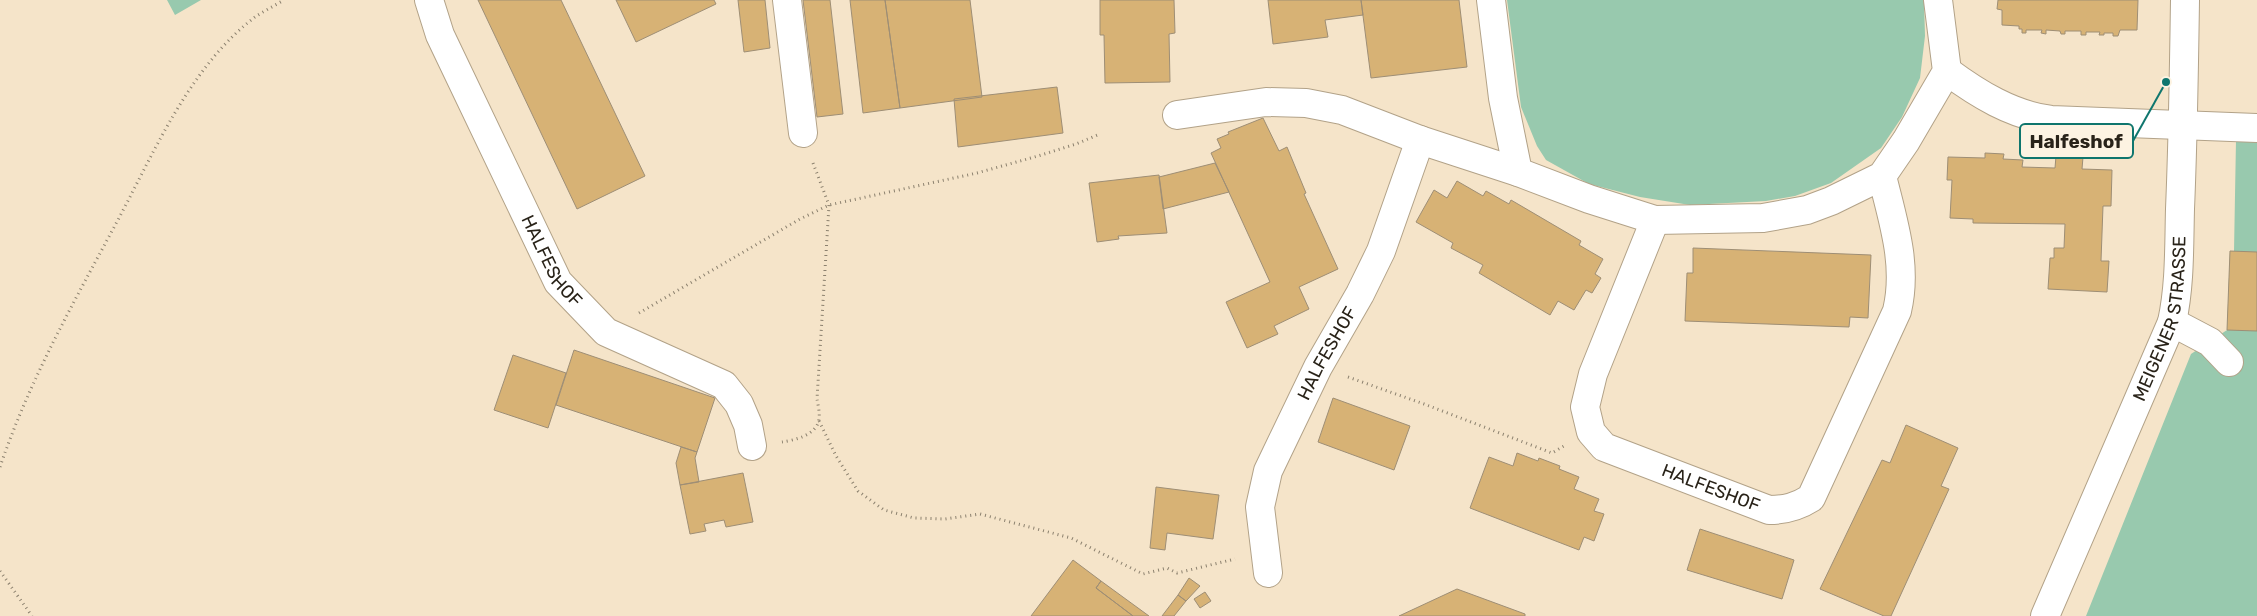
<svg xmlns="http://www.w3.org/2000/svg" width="2257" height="616" font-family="Rubik,sans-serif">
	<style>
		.green { fill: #98c9ae }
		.building { fill: #d7b275; stroke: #9e8e75 }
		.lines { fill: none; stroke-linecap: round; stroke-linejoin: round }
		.minor-casing { stroke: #b2a288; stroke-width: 30 }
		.path { stroke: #8b806e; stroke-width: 3; stroke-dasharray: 1 4; stroke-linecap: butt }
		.minor { stroke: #fff; stroke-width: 28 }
		.labels { text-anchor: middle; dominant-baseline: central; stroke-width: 4; stroke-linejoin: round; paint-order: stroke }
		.street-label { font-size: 18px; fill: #292319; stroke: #fdf3e2 }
		.leader { fill: none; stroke: #0f766e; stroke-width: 2 }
		.callout-dot { fill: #0f766e; stroke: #fdf3e2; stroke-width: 2 }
		.callout { fill: #fdf3e2; stroke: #0f766e; stroke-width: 2 }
		.callout-label { font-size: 19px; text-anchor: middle; font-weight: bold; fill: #292319 }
	</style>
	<rect width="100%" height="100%" fill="#f5e4c9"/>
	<!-- green -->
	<path class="green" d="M167,0H201L175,15Z
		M1507,0H1924L1925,36L1920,78L1902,117L1881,148L1831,183L1795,196L1766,201L1690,205L1640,197L1589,184L1546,160L1537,146L1521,107Z
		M2236,140L2257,141V616H2086L2191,354L2227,330L2230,251H2234Z"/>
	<!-- building -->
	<path class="building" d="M478,0H561L645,176L577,209Z
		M616,0H714L716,4L636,42Z
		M738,0H765L770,48L744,52Z
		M803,0H830L843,114L817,117Z
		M850,0H885L900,108L863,113Z
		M885,0H970L982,97L900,108Z
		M1100,0H1174L1175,33L1169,34L1170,82L1105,83L1104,35H1100Z
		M1268,0H1361L1363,15L1325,20L1328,37L1273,44Z
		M1361,0H1459L1467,67L1371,78Z
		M1998,0H2138L2137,30H2120L2118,36H2113V33H2104V35H2099L2100,32H2086V35H2081V31H2065V34H2061L2060,31L2046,30V34L2041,33L2042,30H2026V33H2022V29H2019V26L2002,25V10L1997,9Z
		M1057,87L1063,133L958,147L954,99Z
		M1263,118L1279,151L1287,147L1306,193L1304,194L1338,269L1299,287L1309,309L1274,326L1278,334L1247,348L1226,302L1270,282L1211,153L1221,148L1217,139L1229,134L1228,132Z
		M1985,153L2004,154L2003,159L2023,160L2022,167L2055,168L2056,156L2083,157L2082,169L2112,170L2111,206H2103L2101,261H2109L2107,292L2048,289L2050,258H2054V248H2064L2065,224L1973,223V219L1950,218L1952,180H1947L1948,157L1985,158Z
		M1215,163L1229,192L1163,209L1159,177Z
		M1159,175L1167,233L1118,236L1119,239L1097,242L1089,183Z
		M1457,181L1483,196L1486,191L1509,204L1511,200L1581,241L1579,245L1603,259L1595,274L1601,278L1592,293L1586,290L1574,310L1558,301L1550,315L1479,273L1483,265L1451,248L1453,243L1416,222L1434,190L1447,198Z
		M1693,248L1871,255L1868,318L1850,317L1849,327L1685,321L1687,273H1693Z
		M2230,251L2257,252V331L2227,330Z
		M574,350L715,398L697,452L556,405Z
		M513,355L566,373L548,428L494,410Z
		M1333,398L1410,426L1394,470L1318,442Z
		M1906,425L1958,448L1941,486L1949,489L1891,616H1884L1820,589L1882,460L1890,463Z
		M681,447L697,452L695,458L699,482L680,485L676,463Z
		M1517,453L1538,461L1539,458L1560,466L1559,469L1579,477L1574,489L1599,499L1594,511L1604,514L1594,541L1584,537L1579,550L1470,508L1489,457L1513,466Z
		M743,473L753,522L726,527L724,520L704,524L706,531L690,534L680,485Z
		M1156,487L1219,495L1213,539L1167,533L1165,550L1150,548Z
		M1700,529L1794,560L1782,599L1687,570Z
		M1073,560L1101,581L1096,588L1133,616H1031Z
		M1189,578L1200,586L1186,601L1178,595Z
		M1101,581L1149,616H1133L1096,588Z
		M1457,589L1525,614V616H1399Z
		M1205,592L1211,601L1200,608L1194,599Z
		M1178,595L1186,601L1174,616H1162Z"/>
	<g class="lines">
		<defs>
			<g id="minor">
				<path id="s1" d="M429,0L440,35L558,282L606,332L724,385L739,404L748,425L752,446"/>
				<path d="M787,0L803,133"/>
				<path d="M1491,0L1503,98L1518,172L1589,199L1655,220L1763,218L1807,210L1831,201L1882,176L1906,141L1947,71L1938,0"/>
				<path d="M1947,71C1978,94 2012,115 2051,120L2257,128"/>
				<path d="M1177,115L1266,102L1306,103L1342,110L1420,140L1518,172"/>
				<path id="s2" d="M1655,220L1593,374L1585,407L1591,432L1604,447L1769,510C1785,510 1797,507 1811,498L1897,311C1908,265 1893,221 1882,176"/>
				<path d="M2172,322L2210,342L2229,362"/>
				<path id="s3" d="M1268,573L1260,507L1268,471L1318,367L1360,294L1381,251L1420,140"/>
				<path id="s4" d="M2045,616L2172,322C2180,285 2179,247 2180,209C2183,139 2184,70 2185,0"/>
			</g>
		</defs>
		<!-- minor casing -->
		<use href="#minor" class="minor-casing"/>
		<!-- path -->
		<path class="path" d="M639,313L800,219L829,205L977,173L1038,156L1076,144L1100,134
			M1348,377L1424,404L1552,453L1564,446
			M819,421L836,456L858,491L884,510L914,518L945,519L980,514L1071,538L1143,574L1167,568L1177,573L1235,559
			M782,442C795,440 817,435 819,419C820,413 818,405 817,399L829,205L813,163
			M0,467C28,384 71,307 112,231C152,158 187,69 255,17C264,11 274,6 284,0
			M0,571L32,616"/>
		<!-- minor -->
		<use href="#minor" class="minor"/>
	</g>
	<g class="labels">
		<!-- street labels -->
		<g class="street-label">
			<text stroke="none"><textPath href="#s1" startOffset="289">HALFESHOF</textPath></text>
			<text stroke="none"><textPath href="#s4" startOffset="321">MEIGENER STRASSE</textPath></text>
			<text stroke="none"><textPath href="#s3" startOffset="235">HALFESHOF</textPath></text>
			<text stroke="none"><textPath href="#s2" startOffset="360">HALFESHOF</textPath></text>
		</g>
	</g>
	<!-- callouts -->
	<path class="leader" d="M2166 82L2133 141"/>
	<circle class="callout-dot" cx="2166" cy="82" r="5"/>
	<rect class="callout" x="2020" y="124" width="113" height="34" rx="5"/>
	<g class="callout-label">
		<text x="2076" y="148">Halfeshof</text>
	</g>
</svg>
